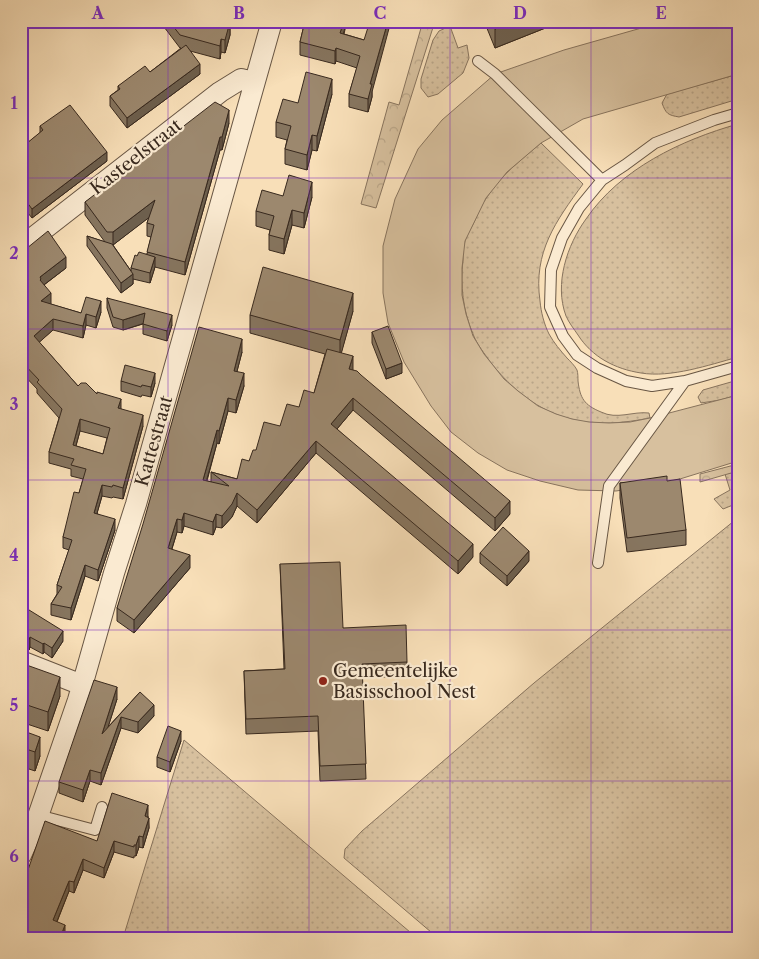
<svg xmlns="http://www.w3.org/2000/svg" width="759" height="959" font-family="'Libre Caslon Text',serif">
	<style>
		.grass { fill: url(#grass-dots); stroke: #88745e }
		.forest { fill: url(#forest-crowns); stroke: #88745e }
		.garden { fill: #d7c09e; stroke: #88745e }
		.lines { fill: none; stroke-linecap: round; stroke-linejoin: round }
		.service-casing { stroke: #685644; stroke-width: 12 }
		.minor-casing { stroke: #685644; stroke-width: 22 }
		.service { stroke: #faead1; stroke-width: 10 }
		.minor { stroke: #faead1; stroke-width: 20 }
		.wall { fill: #86755f; stroke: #38291e; fill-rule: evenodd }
		.shaded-wall { fill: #6d5f4d; stroke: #38291e }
		.building { fill: #9c886e; stroke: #38291e; fill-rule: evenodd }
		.grid { fill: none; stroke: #7b2cbf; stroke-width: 1; stroke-opacity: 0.55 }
		.poi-dot { fill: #8f2418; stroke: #faead1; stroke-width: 2 }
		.labels { text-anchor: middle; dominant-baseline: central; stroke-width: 4.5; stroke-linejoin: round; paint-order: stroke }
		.street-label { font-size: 18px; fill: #38291e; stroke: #faead1 }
		.poi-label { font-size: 18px; fill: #38291e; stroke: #faead1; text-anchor: start }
		.neatline { fill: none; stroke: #7b2cbf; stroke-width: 2 }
		.grid-label { font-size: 16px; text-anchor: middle; font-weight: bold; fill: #7b2cbf }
	</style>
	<defs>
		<pattern id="grass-dots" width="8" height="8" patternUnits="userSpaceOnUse" patternTransform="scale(1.25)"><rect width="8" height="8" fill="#d7c09e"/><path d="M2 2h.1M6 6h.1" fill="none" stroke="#b9a588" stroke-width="1.8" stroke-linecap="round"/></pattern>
		<pattern id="forest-crowns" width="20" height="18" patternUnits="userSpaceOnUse" patternTransform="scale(1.25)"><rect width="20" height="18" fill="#d7c09e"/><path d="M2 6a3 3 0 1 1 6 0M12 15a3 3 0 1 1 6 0" fill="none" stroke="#b9a588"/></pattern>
	</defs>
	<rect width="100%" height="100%" fill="#f8dfb8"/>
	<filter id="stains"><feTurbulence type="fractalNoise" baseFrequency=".004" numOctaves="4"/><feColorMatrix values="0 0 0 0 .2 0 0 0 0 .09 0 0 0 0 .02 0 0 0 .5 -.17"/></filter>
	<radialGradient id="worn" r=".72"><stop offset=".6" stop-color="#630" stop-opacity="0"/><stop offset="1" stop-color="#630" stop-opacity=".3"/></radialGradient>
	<!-- grass -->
	<path class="grass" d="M450,26L458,48L467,45L469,58L463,73L438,94L428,97L421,88V79L433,40L439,31Z
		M738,74V99L679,117C668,115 666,114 662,103L667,94Z
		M738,124V357C709,365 671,378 641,373C615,369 592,357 578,335C574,329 569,323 566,316C554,284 567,245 586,219C620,169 681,140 738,124Z
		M541,143L583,184C556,221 533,252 540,301C541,312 544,324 549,334C554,343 560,350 567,358C570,361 575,366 577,370C578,373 578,378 578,381C580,398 584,405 601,412C617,420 633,411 649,413L650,418C624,423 597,426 571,419C538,411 512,389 491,363C485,354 477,345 473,334C463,311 460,285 463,260C463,254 463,247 465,241C467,234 472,227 475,220C478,213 482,204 487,197C501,175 521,160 541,143Z
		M738,380V395L720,400L701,403L698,397L703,390Z
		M738,471V503L723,509L714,499L730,490L725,474Z
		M734,521L738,525V938H438L344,858L345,849L362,831L534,683Z
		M184,740L417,938H123Z"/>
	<!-- forest -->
	<path class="forest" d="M423,21H435L376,208L361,204L389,102L399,105Z
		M738,464V471L700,482V474Z"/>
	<!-- garden -->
	<path class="garden" d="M666,21H738V74L583,119L541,143L507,172L486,198L465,241L462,268V295L466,314L473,336L484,354L504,379L518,391L538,406L556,414L572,419L589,422L609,423L630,422L650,418L738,395V461L667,483L616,491L578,490L540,481L507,470L478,453L451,432L431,406L404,362L388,323L383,293V246L395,199L418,149L442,120L495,74L564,50Z"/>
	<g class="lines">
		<defs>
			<path id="service" d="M478,61L495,74L602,180
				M738,113L714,120L655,143L625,165L602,180L579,208L562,238L551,270L550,307L563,336L577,355L597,368L626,381L652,386L685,381L738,366
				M598,563L609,486L685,381
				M38,815L95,830L102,807"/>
			<path id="minor" d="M21,247L220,92L241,79L254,82
				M21,661L82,685
				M21,855L36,822L78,700L114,573L136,504L272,21"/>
		</defs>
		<!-- service casing -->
		<use href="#service" class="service-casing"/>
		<!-- minor casing -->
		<use href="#minor" class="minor-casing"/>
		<!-- service -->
		<use href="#service" class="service"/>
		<!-- minor -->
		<use href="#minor" class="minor"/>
	</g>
	<!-- wall -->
	<path class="wall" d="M161,21H230V35L225,53L221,52L220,59L190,51L200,74L127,128L110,106V96L118,90V86L150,72L181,48H180L161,23Z
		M305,21H347L344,34L364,40L372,92V97L368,112L349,107V94L357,68L336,61L335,64L300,55V42Z
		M484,21H563L495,48Z
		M332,94L317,151L312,150L307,170L285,164V149L287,140L276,137V122L298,103Z
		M229,123L222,150H220L185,275L155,267L150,283L133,279V284L121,293L87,246V236L105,242L85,215V202ZM149,217L147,223V236L151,237L147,254L137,256L131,268V271L113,245Z
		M40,126L107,161L32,218L23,207H21V148L40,133Z
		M283,196L312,197L304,228L292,225L284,254L269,250V235L270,230L256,226V211Z
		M21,253L66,268L44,285L50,304L81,313L101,312L96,328L86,325L83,338L53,330L39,342L78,386L97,394L121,409L143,426L123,499L113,497L112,498L102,496L97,513L115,530L98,581L85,576L71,620L51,615V604L57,594V585L69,550L63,548V537L79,493L83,479L71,476V469L49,463V452L59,418L37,393V389L21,372ZM80,431L107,438L103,454L76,446Z
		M107,298L172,325L167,341L143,334V324L123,330L113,327L107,308Z
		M353,311L341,353L353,370L510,514L495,531L353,410L337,429L473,557L458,574L316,453L257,523L237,506L232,517L222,528L216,527L213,535L184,526L182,533L177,532L172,549L190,568L134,633L117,621V608L242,352L237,371L244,386L236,413L228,411L219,444L217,443L207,481L211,482V472L237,479L249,461L256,450L299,407L314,393L325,354L250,333V315Z
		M372,332L402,373L386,379L372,343Z
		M121,381L155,383L151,397L142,395L141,397L121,391Z
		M667,481L686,530V545L627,552L620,498V483Z
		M480,553L529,561L507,586L480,563Z
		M280,564L343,628L407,662V676L362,678L366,779L320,781L318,731L246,734L244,671L284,669Z
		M21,605L63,641L52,658L44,652L43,654L30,647L29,650L21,645Z
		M21,663L60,696L48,731L21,722Z
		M140,692L154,716L138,733L121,728L101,785L90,781L83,802L59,793V782L117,699L108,727Z
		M21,730L40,756L35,771L23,767L21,771Z
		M181,741L170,772L157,767V757Z
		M148,816L149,828L143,848L139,847L136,856H134V858L114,852L104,878L83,870L74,893L69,891L57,922L65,936L64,938H21L97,841Z"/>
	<!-- shaded-wall -->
	<path class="shaded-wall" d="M227,21H230V35L225,53V40Z
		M344,21H347L340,45V33Z
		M388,21H391L372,92V97L368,112V99L370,84Z
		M515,21H563L495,48V29Z
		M221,39V52L220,59V46Z
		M336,48V61L335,64V51Z
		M200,64V74L127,128V118Z
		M332,79V94L317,151V136Z
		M229,110V123L222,150V137Z
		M312,135V150L307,170V155Z
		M220,137V150L185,275V262Z
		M107,152V161L32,218V209Z
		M312,182V197L304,228V213Z
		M155,200V213L113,245V232Z
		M292,210V225L284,254V239Z
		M66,257V268L41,287L40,277Z
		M155,257V267L150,283V273Z
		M133,274V284L121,293V283Z
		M51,293V304L41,312V301Z
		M353,293V311L340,358V340Z
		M101,301V312L96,328V317Z
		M145,313V323L123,330V320Z
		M86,314V325L83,338V326Z
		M172,315V325L167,341V331Z
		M53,319V330L34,347V336Z
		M242,339V352L234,383V371Z
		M353,356V369L349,382V369Z
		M402,363V373L386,379V369Z
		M155,373V383L151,397V387Z
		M244,373V386L236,413V400Z
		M228,398V411L219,444V431Z
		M353,398V410L331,436V424Z
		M121,399V410L118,408Z
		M143,415V426L123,499V488Z
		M80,419V431L73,456V445Z
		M217,430V443L203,493V480Z
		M316,441V453L257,523V510Z
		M102,485V496L94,524V513Z
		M237,493V506L232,517L222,528V516Z
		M510,501V514L495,531V518Z
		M184,513V526L182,533V520Z
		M216,514V527L213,535V522Z
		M115,519V530L98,581V570Z
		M177,519V532L168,561V548Z
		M473,544V557L458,574V561Z
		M529,551V561L507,586V576Z
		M190,555V568L134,633V620Z
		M85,565V576L71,620V608Z
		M63,631V641L52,658V648Z
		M30,637V647L29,650V640Z
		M44,643V652L43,654V644Z
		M60,677V696L48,731V712Z
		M117,687V699L102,746V734Z
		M154,705V716L138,733V722Z
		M121,717V728L101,785V773Z
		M181,731V741L170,772V762Z
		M40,737V756L35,771V752Z
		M23,748V767L21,771V752Z
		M90,770V781L83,802V790Z
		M148,805V816L145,827V816Z
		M149,818V828L143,848V837Z
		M139,836V847L136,856V845Z
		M114,841V852L104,878V868Z
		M83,859V870L74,893V882Z
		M69,881V891L53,931V920Z
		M65,925V936L64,938H60Z"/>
	<!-- building -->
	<path class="building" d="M169,21H228L230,22L225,40L221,39L220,46L180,35Z
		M305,21H344L340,33L364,40L370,21H388L370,84H372L368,99L349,94L360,56L336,48L335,51L300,42Z
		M491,21H515L495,29Z
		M186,45L200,64L127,118L110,96L120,89L118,86L145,66L150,72Z
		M306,72L332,79L317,136L312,135L307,155L285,149L291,126L276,122L283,99L298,103Z
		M215,102L229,110L222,137H220L185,262L147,252L154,225L147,223L155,200L113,232H107L85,202Z
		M70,105L107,152L32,209L23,197H21V159L23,158L21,156V148L43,130L40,126Z
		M289,175L312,182L304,213L292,210L284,239L269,235L274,216L256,211L262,190L283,196Z
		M48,231L66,257L40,277L41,279L40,280L51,293L41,301L81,313L86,297L101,301L96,317L86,314L83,326L53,319L34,336L78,386L81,383H86L97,394V392L121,399L118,408L143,415L123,488L113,485L112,487L102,485L94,513L115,519L98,570L85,565L71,608L51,604L62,587L57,585L72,540L63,537L74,492L79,493L86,469L71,465L74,459L49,452L62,409L37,382L39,380L21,361V348L24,346L21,342V253ZM80,419L110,428L103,454L73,445Z
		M87,236L112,244L133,274L121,283Z
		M139,252L155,257L150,273L131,268L135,255L137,256Z
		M263,267L353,293L340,340L250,315Z
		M107,298L172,315L167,331L143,324L145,313L123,320L113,317Z
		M388,326L402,363L386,369L372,332Z
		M199,327L242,339L234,371L244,373L236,400L228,398L219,431L217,430L203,480L229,486L211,472L237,479L242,459L249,461L253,450H256L264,422L280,426L287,404L299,407L304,390L314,393L327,349L353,356L349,369L357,371L361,375L510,501L495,518L353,398L331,424L473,544L458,561L316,441L257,510L237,493L232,504L222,516L216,514L213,522L184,513L182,520L177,519L168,548L190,555L134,620L117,608L143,524Z
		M125,365L155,373L151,387L142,385L141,387L121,381Z
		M667,476V481L680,479L686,530L627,538L620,483Z
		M503,527L529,551L507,576L480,553Z
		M340,562L343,628L406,625L407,662L362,664L366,764L320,766L318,716L246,719L244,671L285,669L280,564Z
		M21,605L63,631L52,648L44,643L43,644L30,637L29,640L21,635Z
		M21,663L60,677L48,712L21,703Z
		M94,680L117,687L102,734L140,692L154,705L138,722L121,717L101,773L90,770L83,790L59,782Z
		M168,726L181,731L170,762L157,757Z
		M21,730L40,737L35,752L23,748L21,752Z
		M112,793L148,805L145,816L149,818L143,837L139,836L136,845H134V847L114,841L104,868L83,859L74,882L69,881L53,920L65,925L60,938H21V890L45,821L97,841Z"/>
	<!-- grid -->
	<path class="grid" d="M168,21V938M309,21V938M450,21V938M591,21V938M21,178H738M21,329H738M21,480H738M21,630H738M21,781H738"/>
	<!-- markers -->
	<circle class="poi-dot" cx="323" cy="681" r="5"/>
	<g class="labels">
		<!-- street labels -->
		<g class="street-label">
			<text transform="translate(136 157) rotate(-38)">Kasteelstraat</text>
			<text transform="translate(154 441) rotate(-74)">Kattestraat</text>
		</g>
		<!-- poi labels -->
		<g class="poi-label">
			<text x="333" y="671">Gemeentelijke<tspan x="333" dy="21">Basisschool Nest</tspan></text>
		</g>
	</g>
	<!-- margin -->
	<rect width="759" height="959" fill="none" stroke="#f8dfb8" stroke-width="55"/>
	<rect x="28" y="28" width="704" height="904" class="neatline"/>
	<g class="grid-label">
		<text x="98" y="19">A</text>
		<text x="239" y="19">B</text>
		<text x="380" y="19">C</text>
		<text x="520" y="19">D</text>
		<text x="661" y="19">E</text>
		<text x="14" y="109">1</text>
		<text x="14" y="259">2</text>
		<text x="14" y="410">3</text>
		<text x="14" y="561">4</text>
		<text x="14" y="711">5</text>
		<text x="14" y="862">6</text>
	</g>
	<rect width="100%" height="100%" filter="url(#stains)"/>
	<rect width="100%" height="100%" fill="url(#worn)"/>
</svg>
